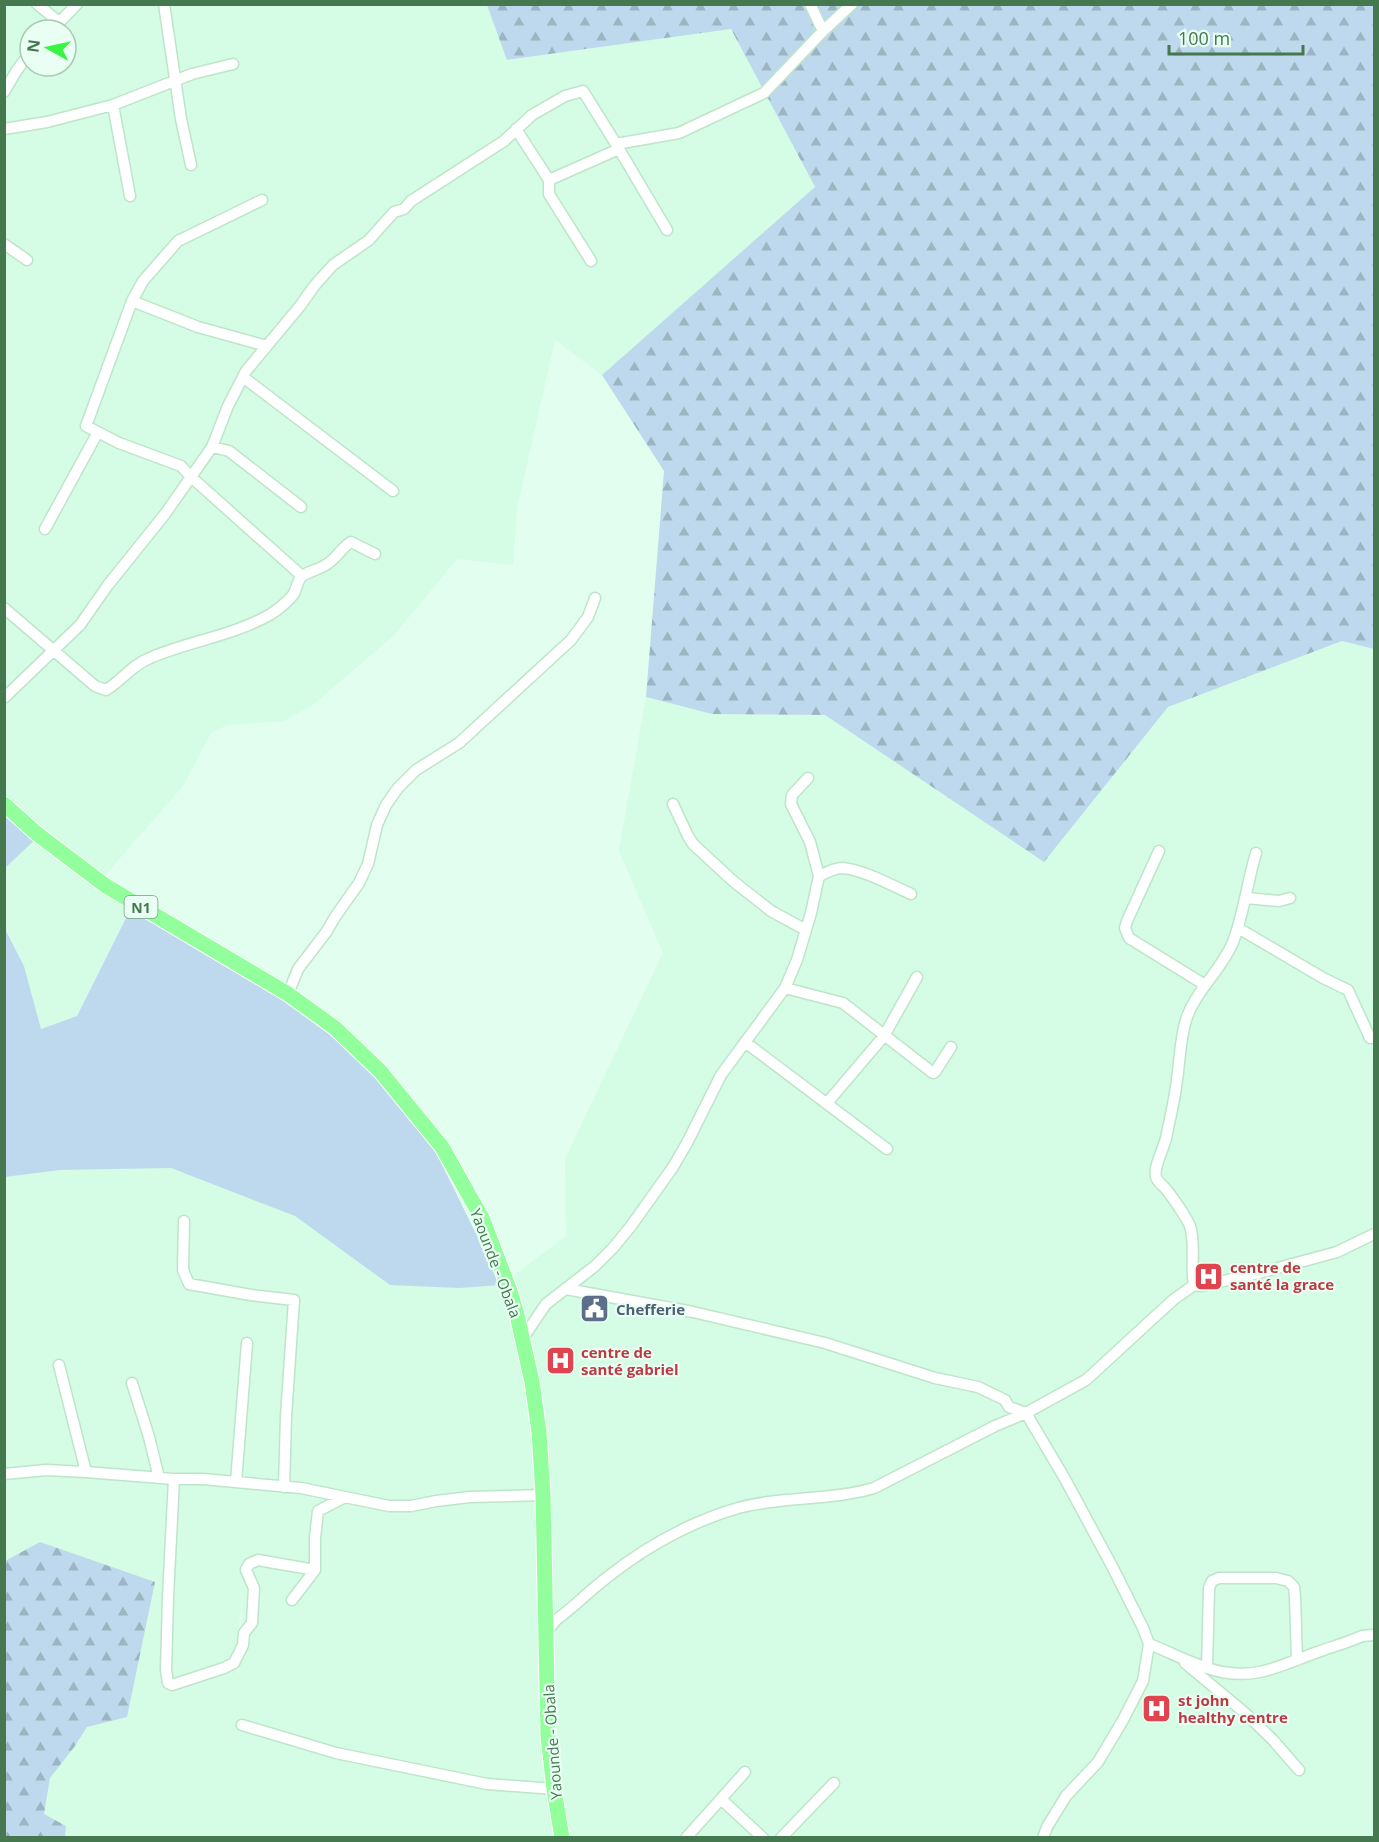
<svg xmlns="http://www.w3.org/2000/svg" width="1379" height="1842" font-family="'Open Sans',sans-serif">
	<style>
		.residential { fill: #d5fce4; fill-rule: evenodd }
		.grass { fill: #bed9ed }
		.forest { fill: url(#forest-firs) }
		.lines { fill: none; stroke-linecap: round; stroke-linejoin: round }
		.minor-casing { stroke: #bee5ca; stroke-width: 13 }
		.highway-casing { stroke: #fff; stroke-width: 17 }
		.minor { stroke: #fff; stroke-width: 10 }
		.highway { stroke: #92fe9c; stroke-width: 15 }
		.labels { text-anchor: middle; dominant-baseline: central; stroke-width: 4.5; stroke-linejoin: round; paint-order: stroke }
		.shield { fill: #e9fff3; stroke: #76a080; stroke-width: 1.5 }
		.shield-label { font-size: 14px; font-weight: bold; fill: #45784f }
		.street-label { font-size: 15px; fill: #45784f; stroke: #e9fff3 }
		.health-label { font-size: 15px; font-weight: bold; fill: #be3a42; stroke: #e9fff3; text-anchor: start }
		.service-label { font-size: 15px; font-weight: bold; fill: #4e5e75; stroke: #e9fff3; text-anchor: start }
	</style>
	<defs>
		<pattern id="forest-firs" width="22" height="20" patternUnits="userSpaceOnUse" patternTransform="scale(1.5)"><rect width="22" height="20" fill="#bed9ed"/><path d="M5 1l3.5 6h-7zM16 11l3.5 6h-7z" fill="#9cb5c2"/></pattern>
	</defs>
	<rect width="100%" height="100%" fill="#e1feee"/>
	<!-- residential -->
	<path class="residential" d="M5,5H487L508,60L731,29L815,188L602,375L555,340L517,508L513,565L457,559L394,635L314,704L284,721L227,725L211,733L183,786L100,881L134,902L77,1016L41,1029L24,966L5,927L4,868L40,835L4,799ZM30,30H66V66H30Z
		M1342,641L1374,649V1837H65L66,1826L44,1814L50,1778L75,1746L87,1727L40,1542L5,1561V1177L60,1170L171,1168L295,1216L390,1285H501L566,1236L565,1159L663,953L619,851L646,697L712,714L825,715L1044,862L1168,707ZM244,1586L239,1666V1676L234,1663Z"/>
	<!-- grass -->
	<path class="grass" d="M4,799L40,835L5,868H4Z
		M134,902L276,985L373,1072L434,1148L501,1285L459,1288L390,1285L295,1216L171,1168L60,1170L5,1177L4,927L24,966L41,1029L77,1016Z"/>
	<!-- forest -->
	<path class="forest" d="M487,5H1374V649L1342,641L1168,707L1044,862L825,715L712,714L646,697L664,471L602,375L815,187L731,29L507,60Z
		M40,1542L155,1582L127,1717L87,1727L75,1746L50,1778L44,1814L66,1826L65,1837H5V1561Z"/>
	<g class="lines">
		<defs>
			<path id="minor" d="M37,4L59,22
				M164,4L181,119L191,165
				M810,4L823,31
				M52,30L77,4
				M4,92L17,70L30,53
				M113,105L130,196
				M4,129L47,122L113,105L192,74L233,64
				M516,129L549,180V194L591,261
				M616,144L667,230
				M549,180L619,149
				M262,200L178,241L143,281L132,301L86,426L119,443L181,466L190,476L302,576
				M4,244L27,260
				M132,301L198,327L267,346
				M243,377L393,491
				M212,447L229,451L301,507
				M45,529L98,432
				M4,608L95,686L106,690C123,680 130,666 150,658C189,641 233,636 271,614C277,610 287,602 292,596C297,591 297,580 302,576C307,572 321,569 327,564C337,558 341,548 351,542L375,554
				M4,698L80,625L108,585L165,514L212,447L228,406L246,371L300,306L315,285L333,265L369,240L394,212L404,209L411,201L504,141L532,115L565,96L583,91L616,144L679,133L764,93L823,31L852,4
				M673,804L688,836L693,844L733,881L771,911L806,930
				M1159,851L1127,921L1125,928L1129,938L1205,985
				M819,876C826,873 834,868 842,868C862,869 893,886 911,894
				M1246,898L1279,901L1290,898
				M1238,928L1323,978L1348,990L1370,1038H1374
				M785,988L843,1003L933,1073L935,1072L951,1047
				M288,994L298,969L327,931L335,917L359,883L368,864L377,825L386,805L398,788L416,770L459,743L571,640L588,617L595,598
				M745,1042L887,1149
				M827,1103L884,1036L917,977
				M184,1221L183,1270L189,1284L251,1295L294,1300L286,1416L284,1487
				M1194,1285C1190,1266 1196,1245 1190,1226C1187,1218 1171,1195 1165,1188C1162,1185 1157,1181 1156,1177C1153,1168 1164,1148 1166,1138C1170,1118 1175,1099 1177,1079C1180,1060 1180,1039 1186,1020C1195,991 1221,971 1233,942C1244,913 1247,883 1256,853
				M566,1289L693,1312L825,1343L935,1378L978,1387L1005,1400L1009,1407L1026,1413L1065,1479L1113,1568L1143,1628L1149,1644L1143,1681L1123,1720L1098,1762L1066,1796L1047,1827L1043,1838
				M523,1338L546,1304L595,1266L613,1248L631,1226L673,1167L687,1143L721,1075L785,988L797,960L811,913L819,876L810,842L791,804L792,795L808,778
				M59,1365L86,1472
				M132,1383L149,1437L159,1478
				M4,1474L46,1470L86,1472L174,1479H203L301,1488L389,1506H411L436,1501L470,1497L543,1495
				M174,1479L168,1597L166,1670L168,1683L172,1685L224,1668L234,1663L243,1645L244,1633L252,1623L254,1588L246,1570L249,1564L258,1560L315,1570
				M236,1482L247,1343
				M292,1600L315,1570V1538L318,1511L345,1497
				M546,1633L556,1620C573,1608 588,1592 605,1579C644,1548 690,1522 738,1508C782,1496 830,1501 874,1488L995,1426L1026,1413L1086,1380L1173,1300L1194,1285L1201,1286L1263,1272L1337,1252L1374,1234
				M1149,1644C1173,1653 1196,1667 1222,1672C1258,1679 1281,1665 1315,1653C1331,1647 1347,1643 1362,1636L1374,1635
				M1185,1663L1245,1713L1273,1740L1299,1770
				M1207,1668L1209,1588L1212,1581L1219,1578H1276L1288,1581L1294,1587L1295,1597L1297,1660
				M242,1725L336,1753L487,1784L554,1789
				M721,1799L763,1838
				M686,1838L745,1772
				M781,1838L834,1783"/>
			<path id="highway" d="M4,804L36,833L106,886L288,994L335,1028L380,1071L442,1147L461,1181L482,1218L510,1291L517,1315L532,1382L539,1432L543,1495L548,1736L554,1789L562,1838"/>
		</defs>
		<!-- minor casing -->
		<use href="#minor" class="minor-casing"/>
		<!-- highway casing -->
		<use href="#highway" class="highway-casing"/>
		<!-- minor -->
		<use href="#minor" class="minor"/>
		<!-- highway -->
		<use href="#highway" class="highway"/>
	</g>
	<!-- icons -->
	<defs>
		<symbol id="hospital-square" viewBox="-11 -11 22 22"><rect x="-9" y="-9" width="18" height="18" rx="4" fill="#e0444e" stroke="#e9fff3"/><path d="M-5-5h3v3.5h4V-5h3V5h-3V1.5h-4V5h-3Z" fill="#fff"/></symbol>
		<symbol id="civic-square" viewBox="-11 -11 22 22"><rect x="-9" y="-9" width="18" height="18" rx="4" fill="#5c6f8a" stroke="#e9fff3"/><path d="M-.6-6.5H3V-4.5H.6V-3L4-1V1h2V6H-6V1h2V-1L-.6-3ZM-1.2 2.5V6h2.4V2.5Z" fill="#fff"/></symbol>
	</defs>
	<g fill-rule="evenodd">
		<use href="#hospital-square" x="1192" y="1260" width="33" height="33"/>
		<use href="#civic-square" x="578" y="1292" width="33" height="33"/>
		<use href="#hospital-square" x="544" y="1344" width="33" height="33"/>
		<use href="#hospital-square" x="1140" y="1692" width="33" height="33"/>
	</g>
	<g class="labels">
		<!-- shield labels -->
		<rect class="shield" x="124.5" y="896" width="33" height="22" rx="4.5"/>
		<g class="shield-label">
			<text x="141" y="907">N1</text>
		</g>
		<!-- street labels -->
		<g class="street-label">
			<text transform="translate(496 1263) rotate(69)">Yaounde - Obala</text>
			<text transform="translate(552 1742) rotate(-94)">Yaounde - Obala</text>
		</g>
		<!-- health labels -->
		<g class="health-label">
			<text x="1230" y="1267">centre de<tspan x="1230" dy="17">santé la grace</tspan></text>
			<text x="581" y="1352">centre de<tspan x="581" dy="17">santé gabriel</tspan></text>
			<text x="1178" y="1700">st john<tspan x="1178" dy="17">healthy centre</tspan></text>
		</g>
		<!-- service labels -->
		<g class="service-label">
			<text x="616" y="1309">Chefferie</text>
		</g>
	</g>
	<!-- border -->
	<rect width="1379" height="1842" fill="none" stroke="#45784f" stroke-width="12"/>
	<!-- north arrow -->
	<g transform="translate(48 48) rotate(278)"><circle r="28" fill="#e9fff3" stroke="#a7c9b1" stroke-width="1.5"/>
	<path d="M0-4.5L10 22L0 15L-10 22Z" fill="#3af444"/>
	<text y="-9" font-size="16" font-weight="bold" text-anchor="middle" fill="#45784f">N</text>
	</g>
	<!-- scale -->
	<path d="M1169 45v9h134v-9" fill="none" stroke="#45784f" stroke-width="3"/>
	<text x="1178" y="45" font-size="18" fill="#45784f" stroke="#e9fff3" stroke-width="4.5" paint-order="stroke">100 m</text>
</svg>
